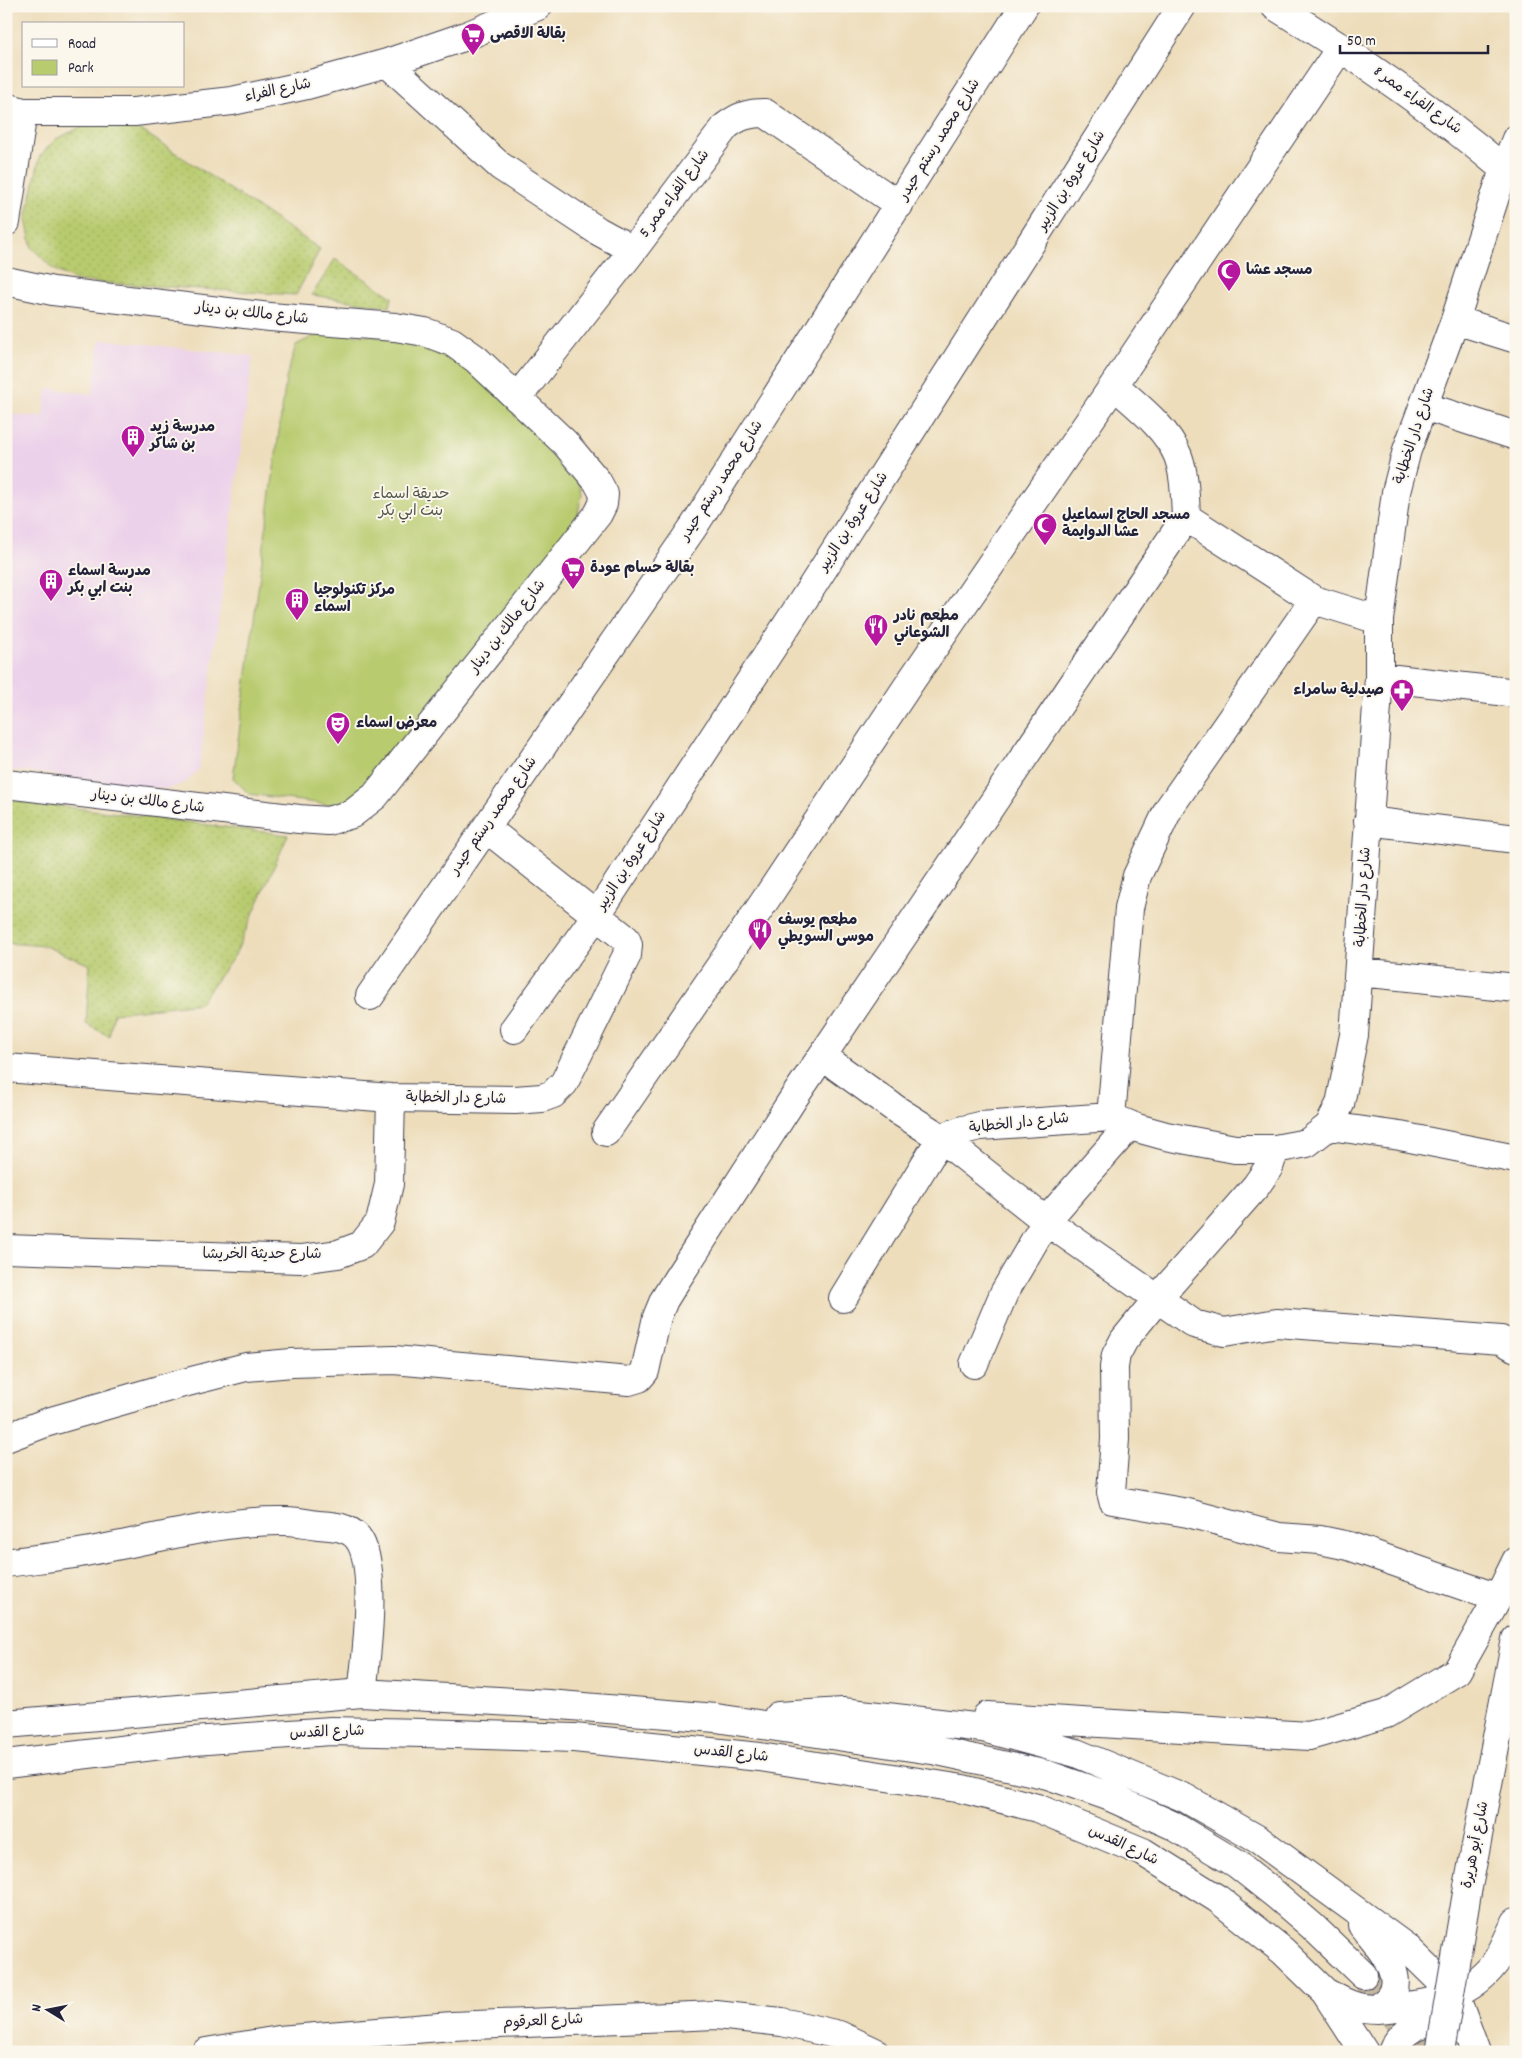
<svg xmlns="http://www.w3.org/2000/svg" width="1522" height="2058" font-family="Dekko,'Playpen Sans Arabic',sans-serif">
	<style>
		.built { fill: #ecd1ea }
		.grass { fill: url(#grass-dots); stroke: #6d7654 }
		.park { fill: #b8cb6e; stroke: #6d7654 }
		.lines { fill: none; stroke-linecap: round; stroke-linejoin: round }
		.highway-tunnel { stroke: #c4b8a1; stroke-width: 28; stroke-dasharray: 28 14; stroke-linecap: butt }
		.minor-casing { stroke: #403e4e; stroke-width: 30 }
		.highway-casing { stroke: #403e4e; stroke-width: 30 }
		.minor { stroke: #fff; stroke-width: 28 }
		.highway { stroke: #fff; stroke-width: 28 }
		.highway-bridge-casing { stroke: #403e4e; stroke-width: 30; stroke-linecap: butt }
		.highway-bridge { stroke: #fff; stroke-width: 28 }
		.labels { text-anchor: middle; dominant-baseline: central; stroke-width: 4; stroke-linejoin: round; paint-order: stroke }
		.poi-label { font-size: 15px; font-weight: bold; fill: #22223b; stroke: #fbf7ec; text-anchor: start }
		.street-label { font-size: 15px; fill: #22223b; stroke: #fbf7ec }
		.park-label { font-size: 15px; fill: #4f554a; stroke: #fbf7ec }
	</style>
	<defs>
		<pattern id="grass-dots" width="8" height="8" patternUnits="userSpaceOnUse" patternTransform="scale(1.25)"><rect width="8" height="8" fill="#b8cb6e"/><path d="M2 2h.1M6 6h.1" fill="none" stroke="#9eae60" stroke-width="1.8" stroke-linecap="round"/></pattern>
	</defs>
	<rect width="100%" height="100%" fill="#fbf7ec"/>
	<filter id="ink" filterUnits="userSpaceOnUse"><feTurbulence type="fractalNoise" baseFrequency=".02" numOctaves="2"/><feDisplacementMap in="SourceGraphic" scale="10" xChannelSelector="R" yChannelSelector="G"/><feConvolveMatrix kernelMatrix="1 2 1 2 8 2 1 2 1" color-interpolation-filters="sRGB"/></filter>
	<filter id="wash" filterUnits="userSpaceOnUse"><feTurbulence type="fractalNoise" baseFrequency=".0096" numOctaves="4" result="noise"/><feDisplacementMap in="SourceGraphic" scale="20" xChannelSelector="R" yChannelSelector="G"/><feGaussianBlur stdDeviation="1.12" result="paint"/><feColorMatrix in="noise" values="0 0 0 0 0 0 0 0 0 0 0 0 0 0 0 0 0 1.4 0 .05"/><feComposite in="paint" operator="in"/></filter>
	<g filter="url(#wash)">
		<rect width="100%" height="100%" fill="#edddbb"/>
		<!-- built -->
		<path class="built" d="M100,339L253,356L199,769L186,782L168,789L6,769V414L43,417L47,388L92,394Z"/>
		<!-- grass -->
		<path class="grass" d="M90,123L138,128L320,249L296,295L77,281L53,269L32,248L26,219L40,156L56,139Z
			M335,259L392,297L390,307L312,295Z
			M6,799L288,835L235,955L200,1003L114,1013L109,1036L86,1024L90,965L45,946L6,943Z"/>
		<!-- park -->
		<path class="park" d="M333,333L412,339L445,350L494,387L577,472L582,494L577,518L432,701L369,785L338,806L249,794L233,778L286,379L296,345L314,336Z"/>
	</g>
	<g filter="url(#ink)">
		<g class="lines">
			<!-- highway-tunnel -->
			<path class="highway-tunnel" d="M1363,1975L1423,2052"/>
			<defs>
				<path id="minor" d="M1275,6C1355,55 1432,108 1504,169
					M387,63L500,166L598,231L633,250L726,126C739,116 749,113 765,113L899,205
					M6,107L23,112H134L232,101L307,85L387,63L466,36L538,6
					M6,222L23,112
					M6,281L53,291L270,317L395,327L425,332L452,342L476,359L565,443L597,481L604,494L603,504L598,514L375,796L352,814L328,821L299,819L6,784
					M1455,320L1516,339
					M1114,385C1136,405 1166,427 1178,456C1185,475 1185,498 1186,517L1314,600L1379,620
					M517,398L633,250
					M1424,406L1516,436
					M1379,677L1516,693
					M1368,821L1516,839
					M1360,972L1516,988
					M370,996L694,526L1024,6
					M514,1029L600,910L802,602L1182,6
					M822,1056L897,1110L941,1138L963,1130L980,1126L1111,1117L1137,1128L1166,1136L1235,1149H1275L1307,1143L1329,1126L1340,1104L1354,1035L1379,677V620L1396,492L1407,450L1455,320L1504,169L1516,139
					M6,1068L391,1098L515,1100L542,1098L553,1094L564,1083L627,955L628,945L626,939L486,828
					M1111,1117L1129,908L1137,876L1169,808L1314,600
					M1329,1126L1400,1136L1516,1159
					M606,1132L762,905L913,678L1114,385L1341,47
					M1275,1149L1269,1167L1256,1186L1158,1298L1124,1340L1116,1355L1114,1367L1115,1439L1111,1492L1113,1500L1188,1513L1279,1537L1320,1540L1349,1546L1498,1598
					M6,1249L301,1259L338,1254L362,1245L380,1222L389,1184L391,1098
					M843,1298L941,1138L1046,1221L1194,1324L1224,1332L1277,1323L1501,1340L1516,1348
					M974,1364L1004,1293L1046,1221L1130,1125
					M6,1438L48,1422L176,1385L246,1367L292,1363L394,1360L629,1381L639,1378L645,1371L657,1317L664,1300L677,1279L793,1099L1186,517
					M6,1563C33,1559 59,1557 85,1552C148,1541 220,1520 284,1521C295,1521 307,1523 318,1525C331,1526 347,1526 357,1537C379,1563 366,1659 362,1693
					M206,2052L279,2040L452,2026L716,2015L782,2022L839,2035L875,2052"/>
				<path id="highway" d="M778,1716L843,1712L983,1728L1076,1753L1185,1798L1259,1840L1407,1948L1455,1995L1476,2052
					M987,1716L1309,1736L1386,1714L1457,1671L1498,1598L1516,1561
					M6,1724L362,1693L548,1704L716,1718L938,1751L1048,1775L1108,1796L1172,1825L1237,1864L1276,1895L1312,1926L1363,1975
					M6,1764L194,1741L331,1731L423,1733L574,1738L760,1757L963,1789L1037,1808L1143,1852L1218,1899L1283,1951L1325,1992L1364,2052
					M1468,1887L1516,1639
					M1325,1992C1345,2003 1355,2009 1378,2009C1382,2005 1386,2002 1389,1998C1408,1974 1375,1943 1362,1925
					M1378,2009C1422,2005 1466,2001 1495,1963C1504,1950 1509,1935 1516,1922
					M1392,2052C1401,2029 1428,2015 1452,2025C1457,2027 1461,2031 1466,2033"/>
			</defs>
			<!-- minor casing -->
			<use href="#minor" class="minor-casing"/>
			<!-- highway casing -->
			<use href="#highway" class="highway-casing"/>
			<!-- minor -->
			<use href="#minor" class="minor"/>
			<!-- highway -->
			<use href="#highway" class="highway"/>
			<defs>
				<path id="highway-bridge" d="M1440,2052L1468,1887"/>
			</defs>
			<!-- highway-bridge casing -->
			<use href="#highway-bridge" class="highway-bridge-casing"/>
			<!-- highway-bridge -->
			<use href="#highway-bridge" class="highway-bridge"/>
		</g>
	</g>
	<!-- icons -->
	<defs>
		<symbol id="supermarket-pin" viewBox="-11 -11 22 30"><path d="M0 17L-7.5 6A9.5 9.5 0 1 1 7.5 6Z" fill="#b5179e" stroke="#fbf7ec"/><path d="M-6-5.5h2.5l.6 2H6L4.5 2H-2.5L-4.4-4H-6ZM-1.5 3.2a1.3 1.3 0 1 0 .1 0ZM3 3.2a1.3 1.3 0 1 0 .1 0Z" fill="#fff"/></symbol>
		<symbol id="mosque-pin" viewBox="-11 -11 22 30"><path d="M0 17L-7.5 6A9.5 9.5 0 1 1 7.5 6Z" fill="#b5179e" stroke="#fbf7ec"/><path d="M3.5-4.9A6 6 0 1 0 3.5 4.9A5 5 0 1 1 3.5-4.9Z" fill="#fff"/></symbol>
		<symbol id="building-pin" viewBox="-11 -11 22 30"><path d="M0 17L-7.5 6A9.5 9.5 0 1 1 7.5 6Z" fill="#b5179e" stroke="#fbf7ec"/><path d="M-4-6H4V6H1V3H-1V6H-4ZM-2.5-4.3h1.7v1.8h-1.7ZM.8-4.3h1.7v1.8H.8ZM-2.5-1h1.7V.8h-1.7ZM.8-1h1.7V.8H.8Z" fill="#fff"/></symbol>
		<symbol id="restaurant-pin" viewBox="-11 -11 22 30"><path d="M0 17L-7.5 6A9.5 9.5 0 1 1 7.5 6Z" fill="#b5179e" stroke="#fbf7ec"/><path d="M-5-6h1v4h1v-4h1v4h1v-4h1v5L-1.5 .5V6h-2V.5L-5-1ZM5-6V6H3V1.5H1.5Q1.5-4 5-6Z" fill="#fff"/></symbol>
		<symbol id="pharmacy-pin" viewBox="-11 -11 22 30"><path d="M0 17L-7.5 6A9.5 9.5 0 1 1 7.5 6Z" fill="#b5179e" stroke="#fbf7ec"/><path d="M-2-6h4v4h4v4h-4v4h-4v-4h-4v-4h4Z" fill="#fff"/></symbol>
		<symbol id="theatre-pin" viewBox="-11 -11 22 30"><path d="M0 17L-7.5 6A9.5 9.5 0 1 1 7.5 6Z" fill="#b5179e" stroke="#fbf7ec"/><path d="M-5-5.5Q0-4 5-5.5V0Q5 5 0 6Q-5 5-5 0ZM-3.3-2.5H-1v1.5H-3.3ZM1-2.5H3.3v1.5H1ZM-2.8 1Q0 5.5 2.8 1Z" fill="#fff"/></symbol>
	</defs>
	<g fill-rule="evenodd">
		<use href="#supermarket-pin" x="459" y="21" width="28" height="38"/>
		<use href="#mosque-pin" x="1215" y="257" width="28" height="38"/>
		<use href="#building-pin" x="119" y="423" width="28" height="38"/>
		<use href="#mosque-pin" x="1031" y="511" width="28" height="38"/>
		<use href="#supermarket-pin" x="559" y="555" width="28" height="38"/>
		<use href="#building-pin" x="37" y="567" width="28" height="38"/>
		<use href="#building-pin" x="283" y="586" width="28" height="38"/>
		<use href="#restaurant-pin" x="862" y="612" width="28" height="38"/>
		<use href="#pharmacy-pin" x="1388" y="677" width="28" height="38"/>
		<use href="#theatre-pin" x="324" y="710" width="28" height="38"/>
		<use href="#restaurant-pin" x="746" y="916" width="28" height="38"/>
	</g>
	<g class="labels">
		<!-- poi labels -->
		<g class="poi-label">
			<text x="490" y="35">بقالة الاقصى</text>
			<text x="1246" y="271">مسجد عشا</text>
			<text x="150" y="428">مدرسة زيد<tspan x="150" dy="17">بن شاكر</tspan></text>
			<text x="1062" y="516">مسجد الحاج اسماعيل<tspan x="1062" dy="17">عشا الدوايمة</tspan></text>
			<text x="590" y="569">بقالة حسام عودة</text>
			<text x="68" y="572">مدرسة اسماء<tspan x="68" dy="17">بنت ابي بكر</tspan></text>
			<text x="314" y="591">مركز تكنولوجيا<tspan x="314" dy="17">اسماء</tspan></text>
			<text x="894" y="617">مطعم نادر<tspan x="894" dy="17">الشوعاني</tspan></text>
			<text x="1384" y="691" text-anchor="end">صيدلية سامراء</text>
			<text x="356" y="724">معرض اسماء</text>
			<text x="778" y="921">مطعم يوسف<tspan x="778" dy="17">موسى السويطي</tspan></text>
		</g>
		<!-- street labels -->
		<g class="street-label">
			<text transform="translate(278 91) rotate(-12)">شارع الفراء</text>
			<text transform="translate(1417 101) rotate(36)">شارع الفراء ممر 8</text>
			<text transform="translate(940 140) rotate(-58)">شارع محمد رستم حيدر</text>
			<text transform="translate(1072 181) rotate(-58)">شارع عروة بن الزبير</text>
			<text transform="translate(675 194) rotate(-53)">شارع الفراء ممر 5</text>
			<text transform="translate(252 314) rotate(6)">شارع مالك بن دينار</text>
			<text transform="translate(1415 436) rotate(-72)">شارع دار الخطابة</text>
			<text transform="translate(722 481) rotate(-57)">شارع محمد رستم حيدر</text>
			<text transform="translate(854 522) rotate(-57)">شارع عروة بن الزبير</text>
			<text transform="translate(508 627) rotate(-52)">شارع مالك بن دينار</text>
			<text transform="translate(148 802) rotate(7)">شارع مالك بن دينار</text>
			<text transform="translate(494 816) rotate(-55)">شارع محمد رستم حيدر</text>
			<text transform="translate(632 861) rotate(-57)">شارع عروة بن الزبير</text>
			<text transform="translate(1364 897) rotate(-87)">شارع دار الخطابة</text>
			<text transform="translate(456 1099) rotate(1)">شارع دار الخطابة</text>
			<text transform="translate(1019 1124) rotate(-6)">شارع دار الخطابة</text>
			<text x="262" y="1255">شارع حديثة الخريشا</text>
			<text transform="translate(327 1733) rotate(-2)">شارع القدس</text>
			<text transform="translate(731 1754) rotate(6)">شارع القدس</text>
			<text transform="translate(1476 1845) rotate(-79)">شارع أبو هريرة</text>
			<text transform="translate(1123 1846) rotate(25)">شارع القدس</text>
			<text transform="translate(543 2022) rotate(-3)">شارع العرقوم</text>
		</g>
		<!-- park labels -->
		<g class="park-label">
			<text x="411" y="495">حديقة اسماء<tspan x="411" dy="17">بنت ابي بكر</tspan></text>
		</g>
	</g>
	<!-- margin -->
	<rect width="1522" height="2058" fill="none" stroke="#fbf7ec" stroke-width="25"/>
	<!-- legend -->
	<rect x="22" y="22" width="162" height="65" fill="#fbf7ec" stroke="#a4a2a5"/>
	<rect x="32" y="39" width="25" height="8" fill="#ffffff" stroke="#a4a2a5"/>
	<text x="68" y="48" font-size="15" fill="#22223b">Road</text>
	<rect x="32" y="60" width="25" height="15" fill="#b8cb6e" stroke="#a4a2a5"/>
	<text x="68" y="72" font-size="15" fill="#22223b">Park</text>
	<!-- north arrow -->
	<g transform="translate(48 2010) rotate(280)" stroke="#fbf7ec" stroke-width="4" paint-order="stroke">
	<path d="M0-4L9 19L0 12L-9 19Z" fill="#22223b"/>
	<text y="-8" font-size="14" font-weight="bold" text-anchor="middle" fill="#22223b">N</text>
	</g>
	<!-- scale -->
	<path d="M1340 45v8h148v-8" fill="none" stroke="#22223b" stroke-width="2.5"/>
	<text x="1347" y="45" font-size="15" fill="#22223b" stroke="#fbf7ec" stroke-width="4" paint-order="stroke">50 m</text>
</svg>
